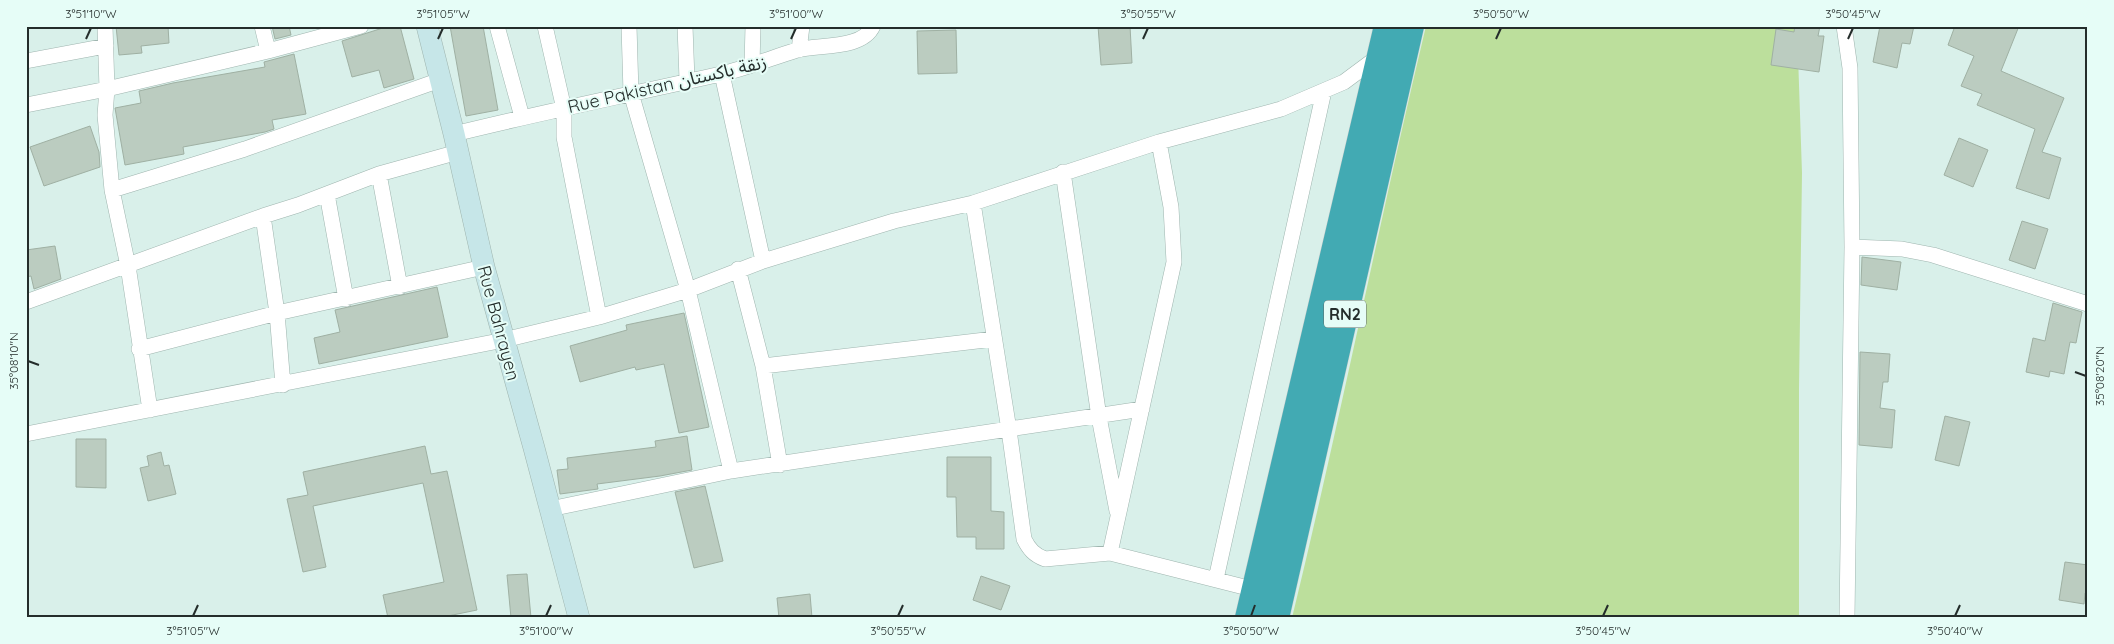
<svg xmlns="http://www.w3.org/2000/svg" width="2114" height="644" font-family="Quicksand,'Noto Sans Arabic',sans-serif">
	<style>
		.green { fill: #bcdf9c }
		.building { fill: #bbccc0; stroke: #9fb0a3 }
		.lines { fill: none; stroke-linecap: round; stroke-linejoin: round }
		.street-casing { stroke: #9fb5af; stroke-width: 16 }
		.secondary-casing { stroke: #9fb5af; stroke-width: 22 }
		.highway-casing { stroke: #cfd1d0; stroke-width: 29 }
		.street { stroke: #fff; stroke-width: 15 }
		.secondary { stroke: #c6e6e8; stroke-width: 21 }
		.highway { stroke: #42aab3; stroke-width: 28 }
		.ticks { fill: none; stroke: #242d2b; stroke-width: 2 }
		.labels { text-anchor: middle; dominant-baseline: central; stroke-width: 4; stroke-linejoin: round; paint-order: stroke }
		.shield { fill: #e6fdf7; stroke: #5e6b68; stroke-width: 1 }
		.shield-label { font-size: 16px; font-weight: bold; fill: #242d2b }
		.street-label { font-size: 18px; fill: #242d2b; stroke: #e6fdf7 }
		.neatline { fill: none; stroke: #242d2b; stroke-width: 2 }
		.ticks-label { font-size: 12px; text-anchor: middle; fill: #242d2b }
	</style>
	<rect width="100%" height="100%" fill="#d9f0ea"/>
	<!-- green -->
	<path class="green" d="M1426,26H1797L1802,173L1799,390V618H1292C1340,421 1379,223 1426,26Z"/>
	<!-- building -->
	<path class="building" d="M116,26H168L169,43L141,46L142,53L119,55Z
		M272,26H289L291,35L275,39Z
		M389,26H400L414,79L384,88L379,70L352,77L342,41Z
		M450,26H483L498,110L466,116Z
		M1098,26H1130L1132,63L1101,65Z
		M1795,26H1820L1818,36H1824L1819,72L1771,65L1776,29L1794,32Z
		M1880,26H1914L1910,44L1902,43L1897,68L1873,62Z
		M1955,26H2019L2001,71L2064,98L2042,152L2061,158L2049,199L2016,188L2035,129L1977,105L1982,94L1961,86L1974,56L1948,45Z
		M956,30L957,73L918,74L917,31Z
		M294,54L306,114L272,120L274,129L265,132L183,147L184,154L125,165L115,108L141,103L139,91L173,83L265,67L264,62Z
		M90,126L99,152L100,167L44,186L30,147Z
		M1959,138L1988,150L1973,187L1944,175Z
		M2022,221L2048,229L2035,269L2009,260Z
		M55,246L61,279L34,289L31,276L26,277V250Z
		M1862,257L1901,262L1897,290L1861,285Z
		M437,287L448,337L319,364L314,338L340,332L335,310Z
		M2053,303L2082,312L2076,343L2070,342L2064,374L2050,371L2049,377L2026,372L2033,338L2045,341Z
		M684,313L709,427L679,433L664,364L636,370L635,367L580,382L570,346L627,330L626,325Z
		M1860,352L1890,354L1888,382H1883L1880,408L1895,410L1892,448L1859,445Z
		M1945,416L1970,422L1959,466L1935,460Z
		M687,436L692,470L660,476L597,484L598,489L560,494L557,470L568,469L567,458L656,447L655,441Z
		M76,439H106V488L76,487Z
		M425,446L431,474L447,471L477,610L438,618H388L383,595L444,582L423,483L313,506L326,567L303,572L287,499L308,495L303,472Z
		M161,452L164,466L169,465L176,494L148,501L140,468L149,466L147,456Z
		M947,457H991V511L1004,512V549H976V537H957L956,497H947Z
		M705,486L723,561L694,568L675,492Z
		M2065,562L2088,565V594L2085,593L2084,604L2059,600Z
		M527,574L531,618H511L507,575Z
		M981,576L1010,586L1001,610L973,600Z
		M810,594L812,618H779L777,598Z"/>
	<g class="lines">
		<defs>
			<path id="street" d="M105,26L107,89L105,115L112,190L128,266L150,410
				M262,26L268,51
				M497,26L522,117
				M545,26L564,109V137L599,317
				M629,26L631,93L688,290L731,471
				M685,26L687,80
				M1844,26L1850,68L1852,247L1847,618
				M799,50L802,26
				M26,61L106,46
				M752,65L753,26
				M722,74L763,261
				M26,105L107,89L268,51L361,26
				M454,134C543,112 632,94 721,74C747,68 771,58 797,50C819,44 862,50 873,26
				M1063,172L1099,417L1117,511
				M379,174L400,287
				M112,190L245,149L440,80
				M327,194L346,299
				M973,203L1009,430L1024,539C1029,549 1034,555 1045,559L1110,553L1256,590
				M263,216L277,313L283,385
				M1852,247L1902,249L1933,255L2088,304
				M738,269L763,366L780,465
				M26,302L263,216L298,205L379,174L458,152
				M139,349L277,313L484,267
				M763,366L994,339
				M26,434L504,340L599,317L688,290L763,261L894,221L973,203L1159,142L1281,109L1344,82L1379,56
				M550,509L731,471L1142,409
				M1110,553L1174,262L1171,207L1159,142
				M1216,579L1324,91"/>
			<path id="secondary" d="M427,26L454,134L484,267L534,448L579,618"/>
			<path id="highway" d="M1249,618L1388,26
				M1275,618L1410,26"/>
		</defs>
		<!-- street casing -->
		<use href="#street" class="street-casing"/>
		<!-- secondary casing -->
		<use href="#secondary" class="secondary-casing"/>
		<!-- highway casing -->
		<use href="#highway" class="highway-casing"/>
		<!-- street -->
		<use href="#street" class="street"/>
		<!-- secondary -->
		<use href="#secondary" class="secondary"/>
		<!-- highway -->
		<use href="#highway" class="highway"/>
	</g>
	<!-- ticks -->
	<path class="ticks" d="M86,39L91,28M438,39L443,28M791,39L796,28M1143,39L1148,28M1496,39L1501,28M1848,39L1853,28M28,361L39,365M2075,372L2086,376M193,616L198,605M546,616L551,605M898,616L903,605M1251,616L1255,605M1603,616L1608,605M1955,616L1960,605"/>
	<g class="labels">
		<!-- shield labels -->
		<rect class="shield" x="1324" y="300.5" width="42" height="27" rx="4"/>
		<g class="shield-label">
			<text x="1345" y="314">RN2</text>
		</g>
		<!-- street labels -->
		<g class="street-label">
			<text transform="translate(667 84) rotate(-13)">Rue Pakistan زنقة باكستان</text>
			<text transform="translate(499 323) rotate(75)">Rue Bahrayen</text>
		</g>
	</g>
	<!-- border -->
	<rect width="2114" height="644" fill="none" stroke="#e6fdf7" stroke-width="55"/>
	<rect x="28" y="28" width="2058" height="588" class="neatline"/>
	<g class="ticks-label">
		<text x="91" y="18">3°51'10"W</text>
		<text x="443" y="18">3°51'05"W</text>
		<text x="796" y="18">3°51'00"W</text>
		<text x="1148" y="18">3°50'55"W</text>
		<text x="1501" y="18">3°50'50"W</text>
		<text x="1853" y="18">3°50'45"W</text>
		<text transform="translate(14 361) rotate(-90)" y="4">35°08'10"N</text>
		<text transform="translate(2100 376) rotate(-90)" y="4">35°08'20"N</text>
		<text x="193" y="635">3°51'05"W</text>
		<text x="546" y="635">3°51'00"W</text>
		<text x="898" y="635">3°50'55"W</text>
		<text x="1251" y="635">3°50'50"W</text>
		<text x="1603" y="635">3°50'45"W</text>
		<text x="1955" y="635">3°50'40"W</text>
	</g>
</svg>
